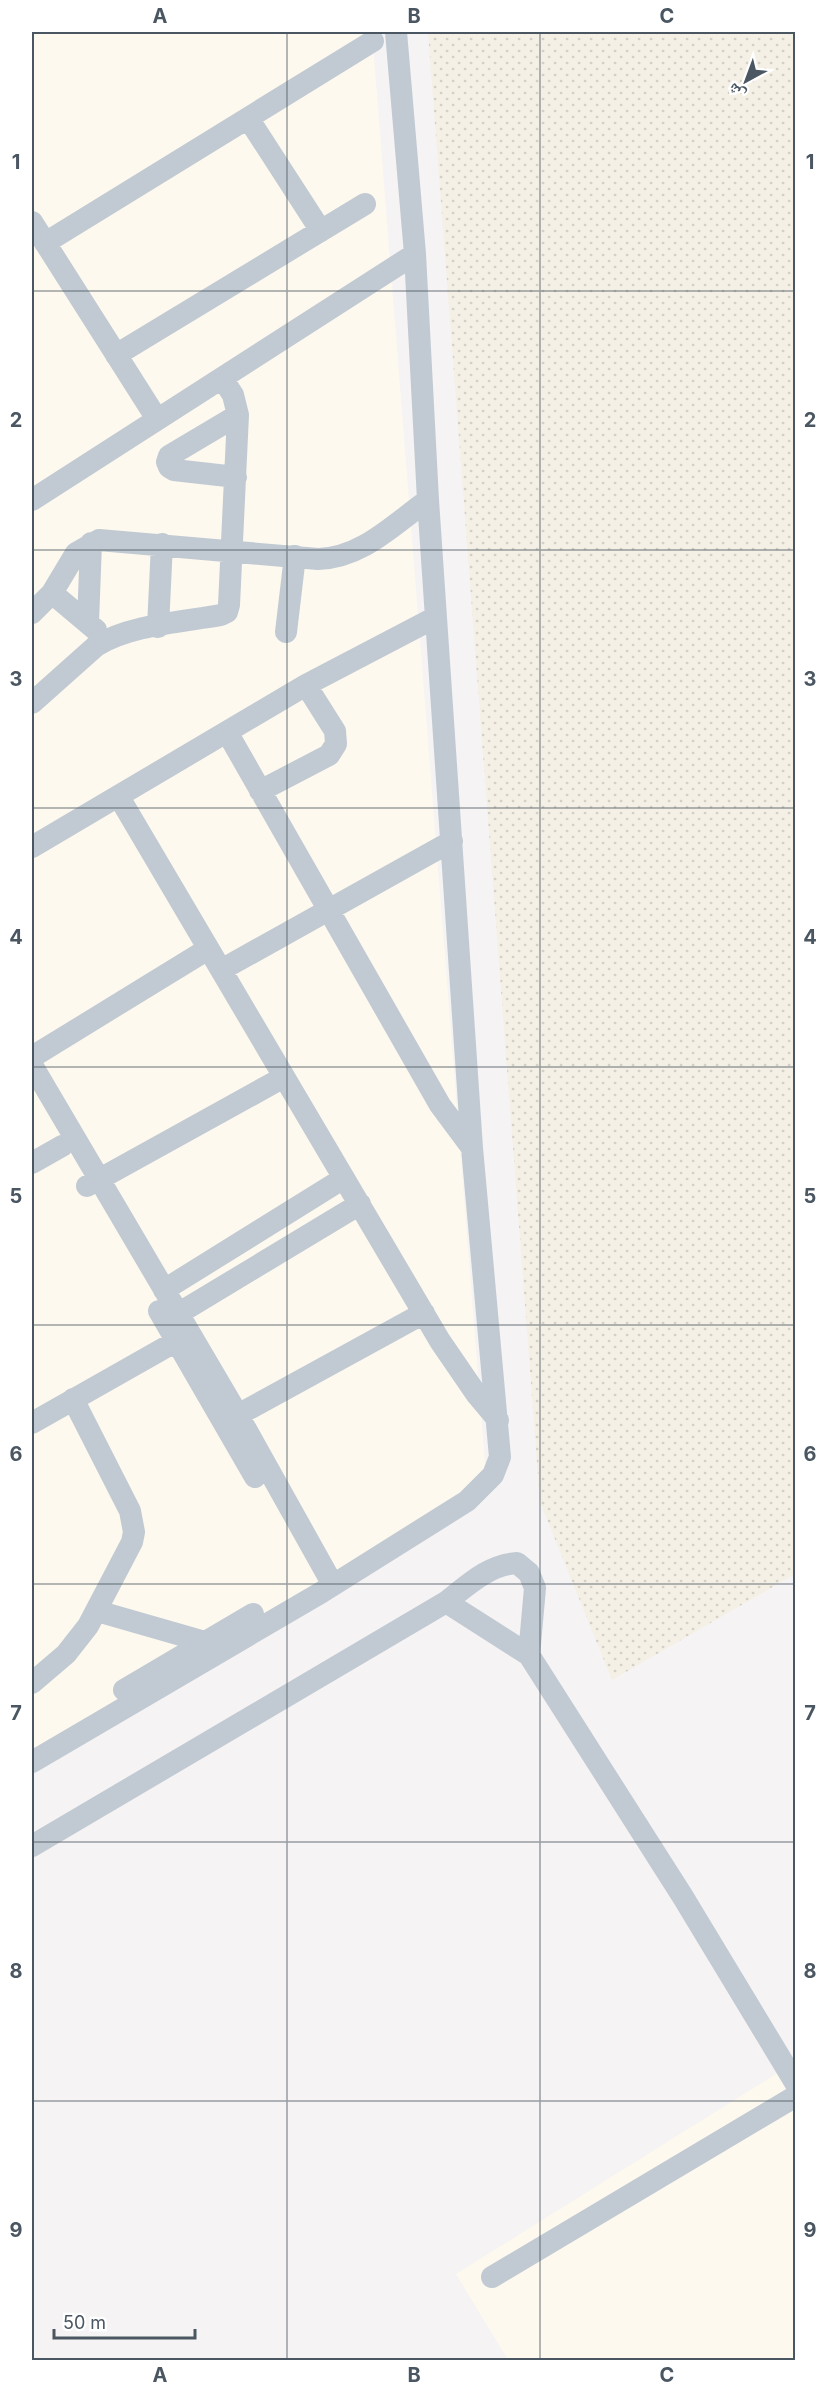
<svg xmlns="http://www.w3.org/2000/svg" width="827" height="2392" font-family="Inter,'Noto Naskh Arabic',sans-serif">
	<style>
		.commercial { fill: #fdf9ef }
		.sand { fill: url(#sand-dots) }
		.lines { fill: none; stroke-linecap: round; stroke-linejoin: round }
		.minor { stroke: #c1cad2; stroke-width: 22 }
		.grid { fill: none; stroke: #4a5661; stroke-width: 1.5; stroke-opacity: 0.55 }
		.neatline { fill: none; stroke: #4a5661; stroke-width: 2 }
		.grid-label { font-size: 20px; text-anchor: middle; font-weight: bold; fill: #4a5661 }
	</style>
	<defs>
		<pattern id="sand-dots" width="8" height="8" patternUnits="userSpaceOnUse" patternTransform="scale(1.5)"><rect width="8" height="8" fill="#f5f0e5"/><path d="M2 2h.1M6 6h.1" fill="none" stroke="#d4d0c7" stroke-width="1.8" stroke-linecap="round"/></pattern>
	</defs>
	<rect width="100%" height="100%" fill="#f5f3f3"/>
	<!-- commercial -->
	<path class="commercial" d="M32,32H372L487,1488L32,1756Z
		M795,2062V2360H508L456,2274Z"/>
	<!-- sand -->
	<path class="sand" d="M428,32H795V1574L612,1680L540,1502Z"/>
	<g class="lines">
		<!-- minor -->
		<path class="minor" d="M248,118L321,231
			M32,222L157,419
			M45,243L373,41
			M116,355L365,204
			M236,477L174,470L169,467L167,462L169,456L238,415
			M32,500L415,254
			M52,593L96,630
			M32,613L52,593L76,553L99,540L318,559C362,558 394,524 428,500
			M88,623L91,543
			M158,627L162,544
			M286,632L295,556
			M32,703L96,646C129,625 182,622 221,615L227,612L229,605L238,415L233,395L222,378
			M227,732L440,1105L472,1148
			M260,791L329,755L336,744L335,731L306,685
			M119,797L440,1341L477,1395L498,1420
			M32,847L306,685L436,617
			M221,970L452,841
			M32,1057L208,949
			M32,1065L238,1415L333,1585
			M32,1163L62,1146
			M87,1186L284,1077
			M164,1290L344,1178
			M159,1311L255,1477
			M166,1321L360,1204
			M225,1422L424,1313
			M32,1423L189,1334
			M446,1602L529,1655L683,1897L796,2084
			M97,1611L205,1642
			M32,1683L66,1654L88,1626L132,1542L134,1532L130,1511L73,1399
			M124,1690L253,1614
			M32,1762L322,1592L467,1501L493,1475L500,1457L472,1148L428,500L415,254L396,32
			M32,1846L446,1602C468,1585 488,1565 517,1563L529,1573L535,1588L529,1655
			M492,2277L796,2096"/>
	</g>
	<!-- grid -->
	<path class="grid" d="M287,32V2360M540,32V2360M32,291H796M32,550H796M32,808H796M32,1067H796M32,1325H796M32,1584H796M32,1842H796M32,2101H796"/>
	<!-- border -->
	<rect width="827" height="2392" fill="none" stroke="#ffffff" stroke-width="66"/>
	<!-- north arrow -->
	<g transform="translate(746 81) rotate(221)" stroke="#ffffff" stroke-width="4.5" paint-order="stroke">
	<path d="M0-4.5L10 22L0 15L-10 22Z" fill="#4a5661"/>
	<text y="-9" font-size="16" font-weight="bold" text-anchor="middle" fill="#4a5661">ش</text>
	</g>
	<!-- scale -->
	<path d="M54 2329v9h141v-9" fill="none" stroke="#4a5661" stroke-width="3"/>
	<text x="63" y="2329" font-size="18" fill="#4a5661" stroke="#ffffff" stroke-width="4.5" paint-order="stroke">50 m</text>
	<rect x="33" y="33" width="761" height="2326" class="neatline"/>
	<g class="grid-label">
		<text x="160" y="23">A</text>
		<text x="414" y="23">B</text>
		<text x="667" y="23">C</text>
		<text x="16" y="169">1</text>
		<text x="810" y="169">1</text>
		<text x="16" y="427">2</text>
		<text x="810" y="427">2</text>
		<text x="16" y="686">3</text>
		<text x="810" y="686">3</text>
		<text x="16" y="944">4</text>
		<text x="810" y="944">4</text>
		<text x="16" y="1203">5</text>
		<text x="810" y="1203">5</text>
		<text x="16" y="1461">6</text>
		<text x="810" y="1461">6</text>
		<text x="16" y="1720">7</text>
		<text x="810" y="1720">7</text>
		<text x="16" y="1978">8</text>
		<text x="810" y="1978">8</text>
		<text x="16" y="2237">9</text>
		<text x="810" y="2237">9</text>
		<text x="160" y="2382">A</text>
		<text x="414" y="2382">B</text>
		<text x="667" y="2382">C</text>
	</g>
</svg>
